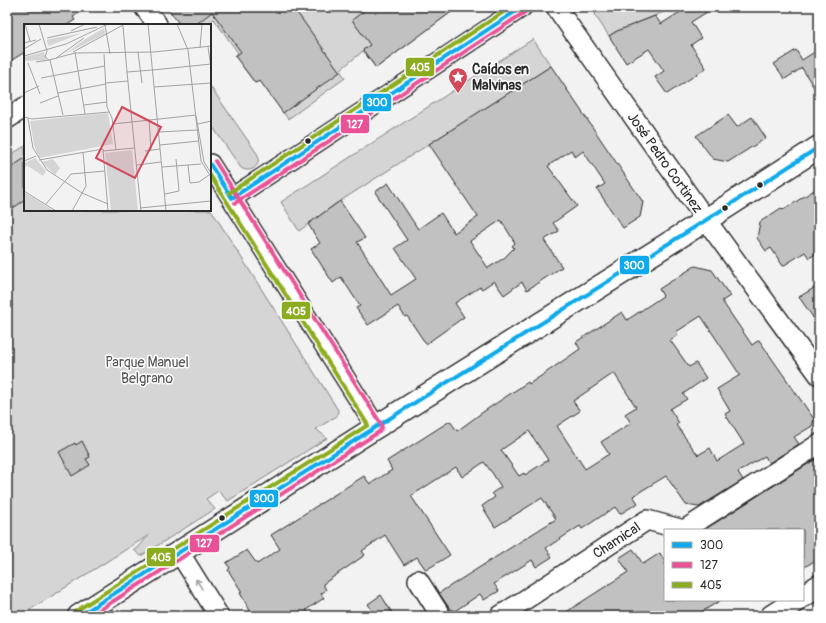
<svg xmlns="http://www.w3.org/2000/svg" width="826" height="623" font-family="Pangolin,sans-serif">
	<style>
		.green { fill: #d5d5d5; stroke: #808080 }
		.building { fill: #c1c1c1; stroke: #2b2b2b; fill-rule: evenodd }
		.lines { fill: none; stroke-linecap: round; stroke-linejoin: round }
		.street-casing { stroke: #2b2b2b; stroke-width: 22 }
		.secondary-casing { stroke: #2b2b2b; stroke-width: 25 }
		.street { stroke: #fff; stroke-width: 19 }
		.secondary { stroke: #fff; stroke-width: 22 }
		.bus-1-casing { stroke: #fff; stroke-width: 7 }
		.bus-2-casing { stroke: #fff; stroke-width: 7 }
		.bus-3-casing { stroke: #fff; stroke-width: 7 }
		.bus-1 { stroke: #0faaeb; stroke-width: 4 }
		.bus-2 { stroke: #e95297; stroke-width: 4 }
		.bus-3 { stroke: #8bac1e; stroke-width: 4 }
		.oneway { stroke: #a0a0a0 }
		.bus-dot { fill: #2b2b2b; stroke: #fff; stroke-width: 1.5 }
		.labels { text-anchor: middle; dominant-baseline: central; stroke-width: 3; stroke-linejoin: round; paint-order: stroke }
		.poi-label { font-size: 14px; font-weight: bold; fill: #2b2b2b; stroke: #fff; text-anchor: start }
		.street-label { font-size: 14px; fill: #2b2b2b; stroke: #fff }
		.park-label { font-size: 14px; fill: #565656; stroke: #fff }
		.inset-road { fill: none; stroke: #a2a2a2; stroke-width: 1 }
		.view { fill: #d1495b; fill-opacity: 0.15; stroke: #d1495b; stroke-width: 2 }
		.inset-edge { fill: none; stroke: #2b2b2b; stroke-width: 2 }
		.line-badge { stroke: #fff; stroke-width: 1.5 }
		.badge-label { font-size: 11px; text-anchor: middle; font-weight: bold; fill: #fff }
	</style>
	<rect width="100%" height="100%" fill="#f2f2f2"/>
	<filter id="ink" filterUnits="userSpaceOnUse"><feTurbulence type="fractalNoise" baseFrequency=".025" numOctaves="2"/><feDisplacementMap in="SourceGraphic" scale="8" xChannelSelector="R" yChannelSelector="G"/><feConvolveMatrix kernelMatrix="1 2 1 2 8 2 1 2 1" color-interpolation-filters="sRGB"/></filter>
	<g filter="url(#ink)">
		<!-- green -->
		<path class="green" d="M167,7H458L376,68L363,51L340,70L345,78L288,119L260,80L255,83L235,56L238,53L214,19L205,25H180Z
			M597,7H676L615,32L609,36L595,15Z
			M533,39L551,66L334,205L299,231L281,202Z
			M210,86L258,155C261,166 251,174 241,168L210,123Z
			M25,146V210H210V208L338,410L337,416L316,429L327,438L228,501L218,491L206,499L215,509L141,556L134,550L138,548L149,535L20,616H7V157Z"/>
		<!-- building -->
		<path class="building" d="M7,7H26L29,11L35,7H88L73,17L75,20L67,25H25V52L7,63Z
			M167,7H293L340,72L283,113L260,81L255,83L235,56L241,52L212,12L195,25H180Z
			M369,7H458L376,68L363,50L370,45L352,20Z
			M688,7H715L691,22L701,38L691,45L706,68L667,94L655,77L664,71L649,49L626,63L609,36L617,31L655,16L661,24Z
			M819,49V96L802,68L785,79L774,64L796,50L802,60Z
			M551,66L643,202L640,217L623,228L597,189L605,184L583,151L575,157L571,150L548,166L577,206L553,223L559,231L544,240L562,267L527,290L522,282L504,295L494,281L482,289L480,287L455,303L464,317L426,344L407,316L405,317L398,306L368,325L356,308L360,306L341,277L333,283L311,249L320,243L308,224L340,201L365,238L357,242L391,295L416,279L395,248L407,240L375,192L388,183L418,229L441,213L454,233L478,217L429,144ZM501,220L515,243L512,246L514,248L504,258L488,268L470,241Z
			M728,115L737,127L752,117L766,138L728,162L713,159L696,136Z
			M25,158V200L7,212V170Z
			M819,187V252L809,258L805,252L783,266L771,248L766,251L757,238L760,222L781,208L783,210Z
			M695,266L712,270L730,296L722,301L752,345L759,340L814,419L812,426L794,437L799,444L769,463L765,456L738,472L743,480L699,507L686,505L666,476L633,496L638,503L620,514L615,507L582,529L580,526L546,548L552,557L536,567L532,560L494,584L499,591L484,600L480,594L455,611L450,609L439,593L556,519L542,498L495,527L482,506L495,497L492,493L501,487L493,474L484,462L462,477L456,467L411,496L450,555L426,570L417,557L404,565L385,535L362,551L365,555L323,584L326,590L321,594L324,598L306,610L309,616H253L240,593L242,592L228,570L230,568L226,563L247,550L257,564L280,549L271,535L364,476L370,484L392,470L387,461L450,421L457,431L483,412L528,382L529,384L544,374L580,349L576,342L622,312L627,320L663,296L659,289ZM701,316L740,375L717,389L730,411L725,414L744,444L717,461L710,448L698,455L676,425L679,423L670,409L687,399L683,394L706,378L696,363L689,367L670,340L678,335L676,332ZM614,373L636,407L625,414L631,423L601,442L609,454L585,469L557,426L580,411L573,401ZM529,431L548,460L525,475L524,473L519,476L501,450Z
			M819,285V326L799,297Z
			M82,441L90,457L86,459L90,465L72,476L59,452L75,443L76,445Z
			M819,457V558L803,568V530H704Z
			M633,549L643,564L660,553L665,562V600H721L695,616H560L628,572L619,558Z
			M381,595L394,616H376L368,604Z"/>
		<g class="lines">
			<defs>
				<g id="street">
					<path d="M144,7L157,24L155,25"/>
					<path id="s1" d="M556,7L706,220L819,375"/>
					<path d="M7,119L25,107"/>
					<path d="M210,164L376,427"/>
					<path d="M232,198L522,7"/>
					<path d="M179,552L219,616"/>
					<path d="M418,580L441,616"/>
					<path id="s2" d="M500,616L647,520L684,530L819,444"/>
				</g>
				<path id="secondary" d="M803,596L819,586
					M79,616L376,427L706,220L819,147
					M772,616L797,600"/>
			</defs>
			<!-- street casing -->
			<use href="#street" class="street-casing"/>
			<!-- secondary casing -->
			<use href="#secondary" class="secondary-casing"/>
			<!-- street -->
			<use href="#street" class="street"/>
			<!-- secondary -->
			<use href="#secondary" class="secondary"/>
			<defs>
				<path id="bus-1" d="M210,164L232,198
					M232,198L522,7
					M79,616L376,427L706,220L819,147"/>
				<path id="bus-2" d="M235,203L525,12
					M90,616L379,432L382,428L381,424L215,161"/>
				<path id="bus-3" d="M229,193L511,7
					M76,611L368,425L210,175"/>
			</defs>
			<!-- bus-1 casing -->
			<use href="#bus-1" class="bus-1-casing"/>
			<!-- bus-2 casing -->
			<use href="#bus-2" class="bus-2-casing"/>
			<!-- bus-3 casing -->
			<use href="#bus-3" class="bus-3-casing"/>
			<!-- bus-1 -->
			<use href="#bus-1" class="bus-1"/>
			<!-- bus-2 -->
			<use href="#bus-2" class="bus-2"/>
			<!-- bus-3 -->
			<use href="#bus-3" class="bus-3"/>
		</g>
		<!-- one-way arrows -->
		<defs><path id="oneway-shaft" d="M-6 0H5M1.5-3L5.5 0L1.5 3" fill="none" stroke-width="1.6" stroke-linecap="round" stroke-linejoin="round"/></defs>
		<use class="oneway" href="#oneway-shaft" transform="translate(199 584) rotate(-122)"/>
	</g>
	<!-- icons -->
	<defs>
		<symbol id="sight-pin" viewBox="-11 -11 22 30"><path d="M0 17L-7.5 6A9.5 9.5 0 1 1 7.5 6Z" fill="#d1495b" stroke="#fff"/><path d="M0-6L1.8-2.2L6-1.7L2.9 1.2L3.7 5.4L0 3.3L-3.7 5.4L-2.9 1.2L-6-1.7L-1.8-2.2Z" fill="#fff"/></symbol>
	</defs>
	<g fill-rule="evenodd">
		<use href="#sight-pin" x="447" y="66" width="22" height="30"/>
	</g>
	<!-- markers -->
	<g class="bus-dot">
		<circle cx="308" cy="141" r="3.5"/>
		<circle cx="760" cy="185" r="3.5"/>
		<circle cx="725" cy="208" r="3.5"/>
		<circle cx="222" cy="518" r="3.5"/>
	</g>
	<g class="labels">
		<!-- poi labels -->
		<g class="poi-label">
			<text x="472" y="69">Caídos en<tspan x="472" dy="16">Malvinas</tspan></text>
		</g>
		<!-- street labels -->
		<g class="street-label">
			<text stroke="none"><textPath href="#s1" startOffset="190">José Pedro Cortinez</textPath></text>
			<text stroke="none"><textPath href="#s2" startOffset="139">Chamical</textPath></text>
		</g>
		<!-- park labels -->
		<g class="park-label">
			<text x="147" y="362">Parque Manuel<tspan x="147" dy="16">Belgrano</tspan></text>
		</g>
	</g>
	<!-- overview -->
	<g transform="translate(24 24)">
		<rect width="187" height="187" fill="#f2f2f2"/>
		<path d="M80,4L81,10L41,30L63,14ZM58,9L25,22L24,21L23,16L26,15ZM20,28L22,36L0,37V33ZM84,89L89,120L15,134L10,121L6,97ZM108,126L114,187H87L81,129ZM11,134L22,147L19,152L4,142L0,143V139ZM29,135L36,144L31,151L18,138ZM0,168L27,185L28,187H0Z" fill="#d5d5d5"/>
		<path class="inset-road" d="M1,0L6,17M15,0L23,27L21,33L25,36L51,29L130,28L187,22M124,0L142,187M153,0L164,26L177,137L187,153M81,1L86,30M99,2L103,48M47,7L61,0M23,14L73,3M0,19L12,16M184,23L187,44M176,24L178,0M0,25L17,15M49,28L101,0M51,28L61,90M114,28L118,59M80,30L83,83L88,94L92,126M0,32L42,20L84,0M32,34L60,14M26,36L39,91M12,38L25,36M4,39L16,70M129,46L187,40M17,54L81,42M82,59L104,57M130,63L187,59M0,69L15,62M34,69L82,60M16,79L34,72M60,81L83,78M172,92L180,138L187,149M0,93L8,95L85,88M4,95L9,124L23,146L58,169L84,180M125,95L127,126M89,100L172,91M174,100L187,97M135,108L173,106M136,121L175,117M79,127L110,124M121,127L136,125M15,136L79,125L84,187M0,137L12,132M113,141L137,138M164,141L166,159L175,158L185,151M138,143L177,140M0,167L32,187M141,170L155,167L152,135M22,180L47,150L81,147M116,184L187,177M48,187L62,162L59,128M117,187L103,48L129,46"/>
		<path class="view" d="M98,83L137,103L111,154L72,134Z"/>
		<rect width="187" height="187" class="inset-edge"/>
	</g>
	<g class="line-badge">
		<rect x="405" y="57" width="30" height="20" rx="4" fill="#8bac1e"/>
		<rect x="362" y="93" width="30" height="19" rx="4" fill="#0faaeb"/>
		<rect x="340" y="114" width="30" height="20" rx="4" fill="#e95297"/>
		<rect x="619" y="255" width="31" height="20" rx="4" fill="#0faaeb"/>
		<rect x="281" y="301" width="30" height="19" rx="4" fill="#8bac1e"/>
		<rect x="249" y="489" width="30" height="19" rx="4" fill="#0faaeb"/>
		<rect x="189" y="534" width="31" height="19" rx="4" fill="#e95297"/>
		<rect x="146" y="547" width="30" height="20" rx="4" fill="#8bac1e"/>
	</g>
	<g class="badge-label">
		<text x="420" y="71">405</text>
		<text x="377" y="106">300</text>
		<text x="355" y="128">127</text>
		<text x="634" y="269">300</text>
		<text x="296" y="315">405</text>
		<text x="264" y="502">300</text>
		<text x="204" y="547">127</text>
		<text x="161" y="561">405</text>
	</g>
	<!-- margin -->
	<rect width="826" height="623" fill="none" stroke="#fff" stroke-width="24"/>
	<rect x="12" y="12" width="802" height="599" fill="none" stroke="#2b2b2b" stroke-width="1.5" filter="url(#ink)"/>
	<!-- legend -->
	<rect x="664" y="529" width="140" height="72" fill="#ffffff" stroke="#aaaaaa"/>
	<rect x="672" y="542" width="20" height="6" fill="#0faaeb" stroke="#aaaaaa"/>
	<text x="700" y="549" font-size="12" fill="#2b2b2b">300</text>
	<rect x="672" y="562" width="20" height="6" fill="#e95297" stroke="#aaaaaa"/>
	<text x="700" y="569" font-size="12" fill="#2b2b2b">127</text>
	<rect x="672" y="582" width="20" height="6" fill="#8bac1e" stroke="#aaaaaa"/>
	<text x="700" y="589" font-size="12" fill="#2b2b2b">405</text>
</svg>
